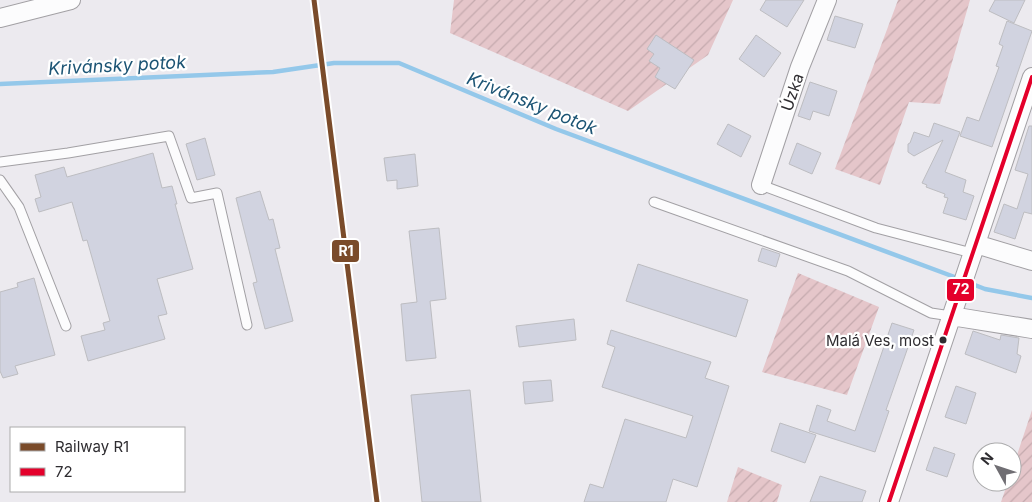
<svg xmlns="http://www.w3.org/2000/svg" width="1032" height="502" font-family="Inter,sans-serif">
	<style>
		.garden { fill: url(#garden-furrows) }
		.lines { fill: none; stroke-linecap: round; stroke-linejoin: round }
		.stream { stroke: #94c8ea; stroke-width: 4.5 }
		.building { fill: #d1d3e0; stroke: #bdbdc1 }
		.lane-casing { stroke: #a2a0a4; stroke-width: 11 }
		.street-casing { stroke: #a2a0a4; stroke-width: 20 }
		.lane { stroke: #fcfcfd; stroke-width: 9 }
		.street { stroke: #fcfcfd; stroke-width: 18 }
		.bus-1-casing { stroke: #fff; stroke-width: 8 }
		.bus-1 { stroke: #e4002b; stroke-width: 4 }
		.rail-1-casing { stroke: #fff; stroke-width: 9 }
		.rail-1 { stroke: #7a4b2a; stroke-width: 5 }
		.bus-dot { fill: #2e2c30; stroke: #fff; stroke-width: 2 }
		.labels { text-anchor: middle; dominant-baseline: central; stroke-width: 4.5; stroke-linejoin: round; paint-order: stroke }
		.bus-label { font-size: 15px; fill: #2e2c30; stroke: #fff; text-anchor: end }
		.street-label { font-size: 16px; fill: #2e2c30; stroke: #fff }
		.water-label { font-size: 18px; font-style: italic; fill: #1c5474; stroke: #fff }
		.line-badge { stroke: #fff; stroke-width: 2 }
		.badge-label { font-size: 14px; text-anchor: middle; font-weight: bold; fill: #fff }
	</style>
	<defs>
		<pattern id="garden-furrows" width="10" height="10" patternUnits="userSpaceOnUse" patternTransform="scale(1.25)"><rect width="10" height="10" fill="#e5c6ca"/><path d="M-1 1l2-2M0 10L10 0M9 11l2-2" fill="none" stroke="#c5aaae"/></pattern>
	</defs>
	<rect width="100%" height="100%" fill="#eceaef"/>
	<!-- garden -->
	<path class="garden" d="M454,0H733L708,55L628,111L450,33Z
		M898,0H970L940,104L909,102L880,185L835,169Z
		M798,273L879,307L847,395L762,372Z
		M1032,410V502H1001L1008,482H1012V470Z
		M738,467L782,485L777,502H727Z"/>
	<g class="lines">
		<!-- stream -->
		<path class="stream" d="M0,84L273,72L334,63H399L556,129L960,279
			M967,282L985,289L1032,298"/>
	</g>
	<!-- building -->
	<path class="building" d="M766,0H804L787,27L760,10Z
		M995,0H1025L1014,23L989,11Z
		M835,16L863,24L855,48L827,40Z
		M1007,21L1032,31L992,147L960,136L967,117L979,121L999,67L996,66L1003,46L999,44Z
		M656,35L694,60L675,89L655,77L660,68L649,61L654,54L647,49Z
		M756,35L781,53L764,77L739,59Z
		M810,82L837,91L829,116L813,111L810,120L798,116Z
		M934,123L960,132L945,172L966,180L963,192L974,196L966,220L943,213L948,198L944,197L945,194L926,187L927,185L922,183L943,140L914,156L908,152V144L910,143L914,132L929,137Z
		M728,124L751,136L741,157L717,144Z
		M1029,126H1032V214L1024,212L1015,239L994,232L1004,204L1017,209L1028,174L1015,170Z
		M205,138L215,175L197,180L186,144Z
		M797,143L821,153L812,174L789,164Z
		M153,153L162,188L172,186L177,204H175L193,269L157,279L167,314L158,316L165,339L88,361L81,336L105,330L103,323L110,321L87,240L83,241L72,202L39,212L35,199L41,197L35,175L64,167L67,177Z
		M415,154L418,186L397,189V180L387,181L384,158Z
		M260,191L269,220L273,219L280,248L275,249L293,321L265,329L253,283L257,282L236,198Z
		M439,228L446,299L430,301L436,358L406,361L401,304L417,302L409,231Z
		M762,248L780,254L776,267L758,261Z
		M638,264L748,300L736,337L626,301Z
		M34,278L55,355L15,366L18,374L3,378L0,371V292L18,287L17,283Z
		M574,319L576,340L519,347L516,326Z
		M892,323L914,330L886,410L889,411L875,452L809,431L817,405L831,410L827,421L855,431Z
		M611,330L711,362L705,378L729,386L697,487L673,479L666,502H584L590,484L603,488L625,419L686,438L693,416L602,387L615,347L607,344Z
		M973,331L1000,340L1001,335L1019,338L1017,354L1021,356L1016,373L965,354Z
		M551,380L553,401L525,404L523,382Z
		M956,386L976,393L966,424L945,417Z
		M470,390L481,502H422L411,395Z
		M780,423L816,435L805,463L771,451Z
		M934,447L955,454L947,477L926,470Z
		M820,476L866,491L862,502H810Z"/>
	<g class="lines">
		<defs>
			<path id="lane" d="M0,162L68,153L169,136L191,198L217,193L247,325
				M0,180L19,207L66,326
				M761,185L876,228L972,253
				M654,202L848,271L931,313L951,316"/>
			<path id="street" d="M0,18L71,0
				M761,185L800,67L827,0
				M976,244L1032,261
				M951,316L1032,329
				M889,502L1032,77"/>
		</defs>
		<!-- lane casing -->
		<use href="#lane" class="lane-casing"/>
		<!-- street casing -->
		<use href="#street" class="street-casing"/>
		<!-- lane -->
		<use href="#lane" class="lane"/>
		<!-- street -->
		<use href="#street" class="street"/>
		<defs>
			<path id="bus-1" d="M889,502L1032,77"/>
		</defs>
		<!-- bus-1 casing -->
		<use href="#bus-1" class="bus-1-casing"/>
		<!-- bus-1 -->
		<use href="#bus-1" class="bus-1"/>
		<defs>
			<path id="rail-1" d="M314,0L377,502"/>
		</defs>
		<!-- rail-1 casing -->
		<use href="#rail-1" class="rail-1-casing"/>
		<!-- rail-1 -->
		<use href="#rail-1" class="rail-1"/>
	</g>
	<!-- markers -->
	<circle class="bus-dot" cx="943" cy="340" r="4.5"/>
	<g class="labels">
		<!-- bus labels -->
		<g class="bus-label">
			<text x="934" y="340">Malá Ves, most</text>
		</g>
		<!-- street labels -->
		<g class="street-label">
			<text transform="translate(792 92) rotate(-71)">Úzka</text>
		</g>
		<!-- water labels -->
		<g class="water-label">
			<text transform="translate(117 65) rotate(-3)">Krivánsky potok</text>
			<text transform="translate(532 103) rotate(22)">Krivánsky potok</text>
		</g>
	</g>
	<g class="line-badge">
		<rect x="331" y="239" width="29" height="24" rx="5" fill="#7a4b2a"/>
		<rect x="946" y="278" width="29" height="24" rx="5" fill="#e4002b"/>
	</g>
	<g class="badge-label">
		<text x="346" y="256">R1</text>
		<text x="961" y="294">72</text>
	</g>
	<!-- legend -->
	<rect x="10" y="427" width="175" height="65" fill="#ffffff" stroke="#ababac"/>
	<rect x="20" y="443" width="25" height="8" fill="#7a4b2a" stroke="#ababac"/>
	<text x="55" y="452" font-size="15" fill="#2e2c30">Railway R1</text>
	<rect x="20" y="468" width="25" height="8" fill="#e4002b" stroke="#ababac"/>
	<text x="55" y="477" font-size="15" fill="#2e2c30">72</text>
	<!-- north arrow -->
	<g transform="translate(997 467) rotate(310)"><circle r="24" fill="#ffffff" stroke="#ababac"/>
	<path d="M0-4L9 19L0 12L-9 19Z" fill="#706e73"/>
	<text y="-8" font-size="14" font-weight="bold" text-anchor="middle" fill="#2e2c30">N</text>
	</g>
</svg>
